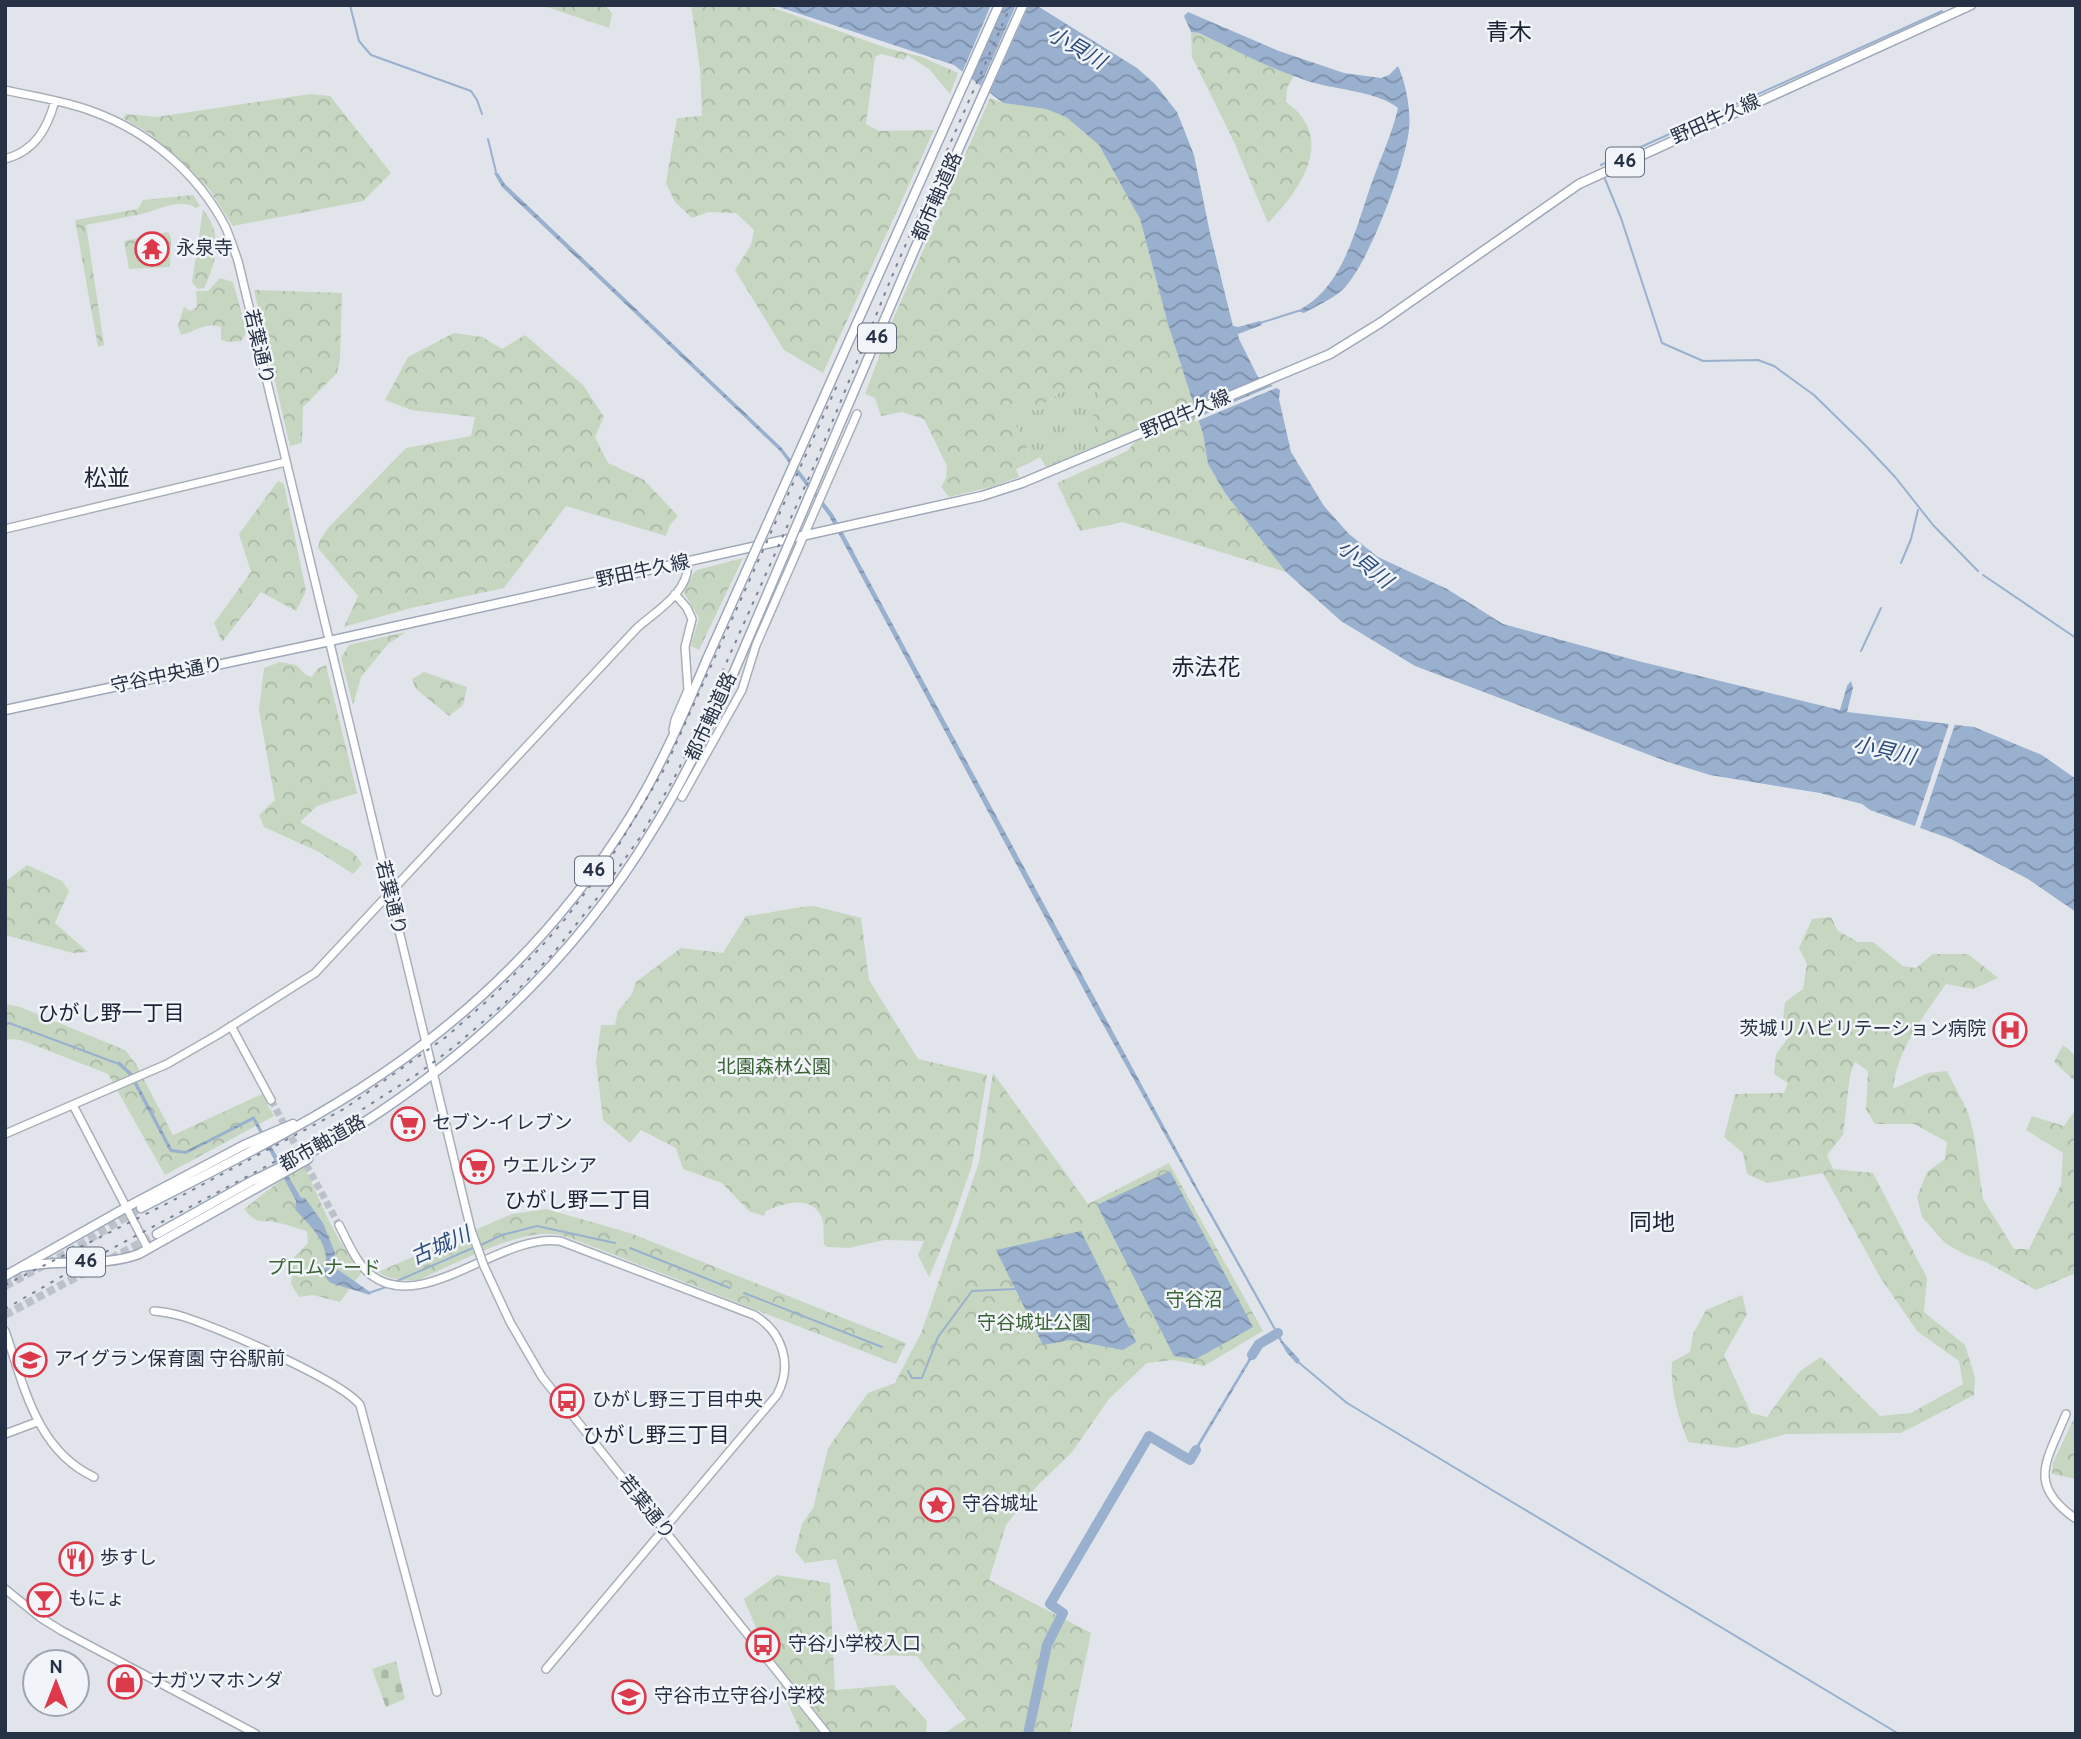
<svg xmlns="http://www.w3.org/2000/svg" width="2081" height="1739" font-family="Overpass,'Noto Sans JP',sans-serif">
	<style>
		.grass { fill: url(#grass-tufts) }
		.forest { fill: url(#forest-crowns) }
		.cemetery { fill: url(#cemetery-stones) }
		.water { fill: url(#water-waves) }
		.pier { fill: #e1e5eb }
		.lines { fill: none; stroke-linecap: round; stroke-linejoin: round }
		.stream { stroke: #99b0cf; stroke-width: 2 }
		.river { stroke: #99b0cf; stroke-width: 10 }
		.secondary-tunnel { stroke: #bcc1ca; stroke-width: 7; stroke-dasharray: 7 3.5; stroke-linecap: butt }
		.primary-tunnel { stroke: #bcc1ca; stroke-width: 8; stroke-dasharray: 8 4; stroke-linecap: butt }
		.secondary-casing { stroke: #a9afb9; stroke-width: 10 }
		.primary-casing { stroke: #9fa8b8; stroke-width: 11 }
		.secondary { stroke: #fff; stroke-width: 7 }
		.primary { stroke: #fff; stroke-width: 8 }
		.rail { stroke: #798396; stroke-width: 2; stroke-dasharray: 3.5 7; stroke-linecap: butt }
		.secondary-bridge-casing { stroke: #a9afb9; stroke-width: 10; stroke-linecap: butt }
		.primary-bridge-casing { stroke: #9fa8b8; stroke-width: 11; stroke-linecap: butt }
		.secondary-bridge { stroke: #fff; stroke-width: 7 }
		.primary-bridge { stroke: #fff; stroke-width: 8 }
		.labels { text-anchor: middle; dominant-baseline: central; stroke-width: 5; stroke-linejoin: round; paint-order: stroke }
		.shield { fill: #f1f4f8; stroke: #646c7b; stroke-width: 2 }
		.shield-label { font-size: 18px; font-weight: bold; fill: #273145 }
		.street-label { font-size: 19px; fill: #273145; stroke: #f1f4f8 }
		.poi-label { font-size: 19px; fill: #273145; stroke: #f1f4f8; text-anchor: start }
		.park-label { font-size: 19px; fill: #3a6233; stroke: #f1f4f8 }
		.water-label { font-size: 21px; font-style: italic; fill: #2d4d7d; stroke: #f1f4f8 }
		.neighbourhood-label { font-size: 21px; fill: #1a2236; stroke: #f1f4f8 }
		.quarter-label { font-size: 23px; fill: #1a2236; stroke: #f1f4f8 }
	</style>
	<defs>
		<pattern id="grass-tufts" width="24" height="20" patternUnits="userSpaceOnUse" patternTransform="scale(1.75)"><rect width="24" height="20" fill="#c6d6c1"/><path d="M3 7l-1-3M5 7V3M7 7l1-3M15 17l-1-3M17 17v-4M19 17l1-3" fill="none" stroke="#aab8a7"/></pattern>
		<pattern id="forest-crowns" width="20" height="18" patternUnits="userSpaceOnUse" patternTransform="scale(1.75)"><rect width="20" height="18" fill="#c6d6c1"/><path d="M2 6a3 3 0 1 1 6 0M12 15a3 3 0 1 1 6 0" fill="none" stroke="#aab8a7"/></pattern>
		<pattern id="cemetery-stones" width="16" height="16" patternUnits="userSpaceOnUse" patternTransform="scale(1.75)"><rect width="16" height="16" fill="#c6d6c1"/><path d="M2 7V4a2 2 0 0 1 4 0v3zM10 15v-3a2 2 0 0 1 4 0v3z" fill="#aab8a7"/></pattern>
		<pattern id="water-waves" width="16" height="10" patternUnits="userSpaceOnUse" patternTransform="scale(1.75)"><rect width="16" height="10" fill="#99b0cf"/><path d="M0 5q4-4 8 0t8 0" fill="none" stroke="#7d90aa"/></pattern>
	</defs>
	<rect width="100%" height="100%" fill="#e1e5eb"/>
	<!-- grass -->
	<path class="grass" d="M1096,388L1105,405L1099,432L1111,440L1046,467L1040,457L1029,463L1026,442L1001,402L1036,411L1060,392Z"/>
	<!-- forest -->
	<path class="forest" d="M541,5H605L612,14L609,28Z
		M691,5H765L887,48L922,57L958,73L950,94L929,69L907,55L904,60L881,54L875,57L866,124L879,131L934,130L823,373L784,350L735,270L751,245L754,230L736,213L709,212L692,218L675,202L666,183L677,118L702,116L700,69Z
		M1191,32L1198,33L1294,76L1287,88L1286,102C1337,138 1301,189 1268,223L1234,142L1192,57Z
		M310,94L330,96L391,173L363,201L233,226L209,189L150,134L123,118L126,114L157,117Z
		M990,98L1003,103L1046,109L1066,117L1099,145L1140,219L1168,324L1203,434L1208,464L1225,493L1286,572L1123,522L1080,531L1057,483L1127,451L1137,440L1134,432L1111,440L1099,432L1092,416L1105,405L1096,388L1058,393L1036,411L1002,402L1026,442L1029,463L1016,469L1019,477L991,487L949,497L941,487L946,478L947,466L924,419L902,412L881,416L875,398L865,394L894,317Z
		M193,195L200,206L196,208C181,197 158,210 142,214C123,218 105,221 86,225L104,345L98,347L75,220L138,209L143,200Z
		M203,210C223,233 217,262 204,288L198,289L192,282Z
		M168,232L171,238L170,267L129,269L124,241Z
		M220,278L233,282L247,332L241,341L228,342L221,340V327C204,322 197,331 181,335L178,326L184,307L190,311L197,307L196,291H208Z
		M254,290L342,293L340,359L337,373L303,407L302,443L290,446Z
		M454,333L482,337L502,349L525,335L583,385L604,417L595,437L608,463L644,480L678,516L670,525L666,536L566,506L504,588L411,608L344,627L358,596L318,548L320,540L328,528L406,448L471,436L475,417L411,410L385,400L408,357Z
		M278,481L284,484L306,591L296,611L261,592L222,642L214,623L251,572L239,534Z
		M743,558L699,650L691,646L699,618L684,593L693,574L697,570Z
		M406,632L388,644L361,677L353,705L341,658L349,645Z
		M280,662L296,665L306,675L312,677L317,669L326,665L357,793L317,806L300,822L354,853L362,864L353,874L319,852L264,827L259,815L275,800L259,710L264,668Z
		M424,672L467,687L463,705L449,716L416,689L412,679Z
		M27,865L62,881L69,891L55,923L88,952L73,953L5,935V882Z
		M814,906L861,918L869,980L918,1059L987,1075L972,1165L951,1226L929,1277L918,1255L924,1241L884,1240L849,1248L827,1247L824,1244C823,1236 825,1223 821,1216C810,1194 782,1204 766,1211L764,1216L749,1211L722,1183L683,1169L676,1148L641,1130L630,1143L603,1120L596,1062L601,1025H615L618,1011L632,994L636,982L681,948L723,953L746,916C769,914 791,907 814,906Z
		M1831,917L1838,931L1858,942H1873L1903,966L1916,968L1933,954H1968L1998,978L1973,989L1946,984C1924,1016 1897,1049 1893,1089L1928,1073L1947,1071L1968,1112L1974,1135L1983,1199L2014,1249H2029L2061,1185L2063,1153L2026,1130L2032,1116L2064,1126L2076,1109V1273L2036,1290L1986,1262L1966,1255L1945,1243L1922,1217L1917,1197L1927,1172L1945,1159L1947,1142L1914,1124H1875L1866,1109L1868,1071L1855,1062L1850,1075L1843,1135L1827,1155L1833,1169L1873,1173L1927,1278L1924,1312L1965,1345L1975,1378L1974,1395L1901,1433L1786,1434L1736,1448L1688,1442C1678,1416 1670,1390 1672,1362L1690,1352L1693,1334L1706,1310L1742,1295L1747,1314L1724,1355L1751,1413L1767,1417L1800,1371L1821,1357L1880,1416L1911,1413L1963,1384L1959,1361L1917,1331L1880,1277L1823,1173L1767,1183L1747,1174L1743,1153L1724,1137L1735,1094L1784,1093L1788,1083L1774,1074L1776,1054L1788,1038L1783,1020L1785,1002L1803,989L1807,964L1799,948L1812,919Z
		M5,1004L20,1007L125,1050L136,1064L173,1135L262,1094L274,1116L165,1175L108,1074L21,1040L5,1039Z
		M2063,1045L2076,1056V1082L2054,1062Z
		M993,1073L1088,1204L1169,1163L1263,1331L1204,1366L1173,1360L1147,1363L1109,1399L1072,1452L1037,1486L1006,1525L989,1580L1091,1633L1070,1734H943L966,1719L917,1656L866,1655L836,1559L805,1563L795,1551L802,1524L813,1508L828,1449L833,1441L868,1393L895,1383L922,1331L979,1162Z
		M303,1163C320,1200 335,1241 362,1272L340,1302L313,1295L299,1297L291,1284L294,1257L308,1243L307,1231C298,1229 289,1225 279,1223C260,1218 261,1228 244,1209Z
		M546,1209L630,1233L906,1343L896,1364L573,1239C566,1237 559,1234 552,1234C515,1231 453,1265 419,1280C404,1281 391,1280 378,1272L512,1214Z
		M2076,1414V1479L2052,1474L2053,1463Z
		M777,1575L830,1583L835,1690L894,1685L927,1721L926,1734H801L744,1599Z"/>
	<!-- cemetery -->
	<path class="cemetery" d="M396,1661L405,1699L386,1707L372,1669Z"/>
	<!-- water -->
	<path class="water" d="M773,5H1036L1137,68L1155,84L1177,112L1194,155L1210,233L1233,326L1238,327L1260,321L1262,325L1238,334L1239,339L1258,377L1280,390L1279,399L1291,452L1324,506L1349,534L1378,557L1447,589L1503,624L1638,661L1840,710L1847,686L1851,681L1853,688L1847,712L1974,727L2042,755L2076,779V912L2028,879L1951,839L1870,810L1862,804L1820,793L1710,775L1668,762L1415,666L1341,621L1286,572L1225,493L1208,464L1203,434L1168,324L1140,219L1099,145L1066,117L1046,109L1003,103L954,65Z
		M1188,12L1279,51L1344,73L1381,78L1389,75L1398,66C1406,83 1411,111 1409,129C1406,163 1367,270 1341,291C1331,300 1316,306 1304,313L1297,311C1343,289 1355,230 1371,185C1380,159 1392,135 1398,108C1375,90 1331,90 1302,79C1266,67 1232,48 1199,33L1191,32L1184,16Z
		M494,173H498L505,184L781,447L833,514L1277,1335L1300,1360L1297,1364L1287,1353L1277,1336L1260,1345L1190,1462L1189,1458L1257,1345L1277,1335L1092,1005L829,516L780,451L502,187Z
		M119,1061L132,1073L172,1149L186,1151L254,1116L301,1198H305L323,1223L335,1253L334,1260L337,1269L370,1292V1295L331,1283C320,1275 326,1268 326,1257C324,1237 307,1223 295,1209L296,1201L253,1120L186,1154L170,1152L129,1075L117,1064Z
		M1170,1171L1253,1327L1196,1359L1174,1356L1097,1205Z
		M1081,1231L1136,1342L1123,1350L1070,1340L1043,1345L996,1250Z"/>
	<!-- pier -->
	<path class="pier" d="M991,5H1003L969,82L961,75Z
		M1016,5H1029L988,96L979,89Z
		M1277,384L1281,386L1195,422L1194,419Z
		M1950,721H1956L1919,831L1914,829Z"/>
	<g class="lines">
		<!-- stream -->
		<path class="stream" d="M350,5L359,41L371,55L471,91L477,100L482,114
			M488,139L496,172
			M1601,165L1942,11
			M1605,179L1621,218L1662,343L1703,361L1758,360L1774,366L1814,395L1866,446L1896,478L1933,525L1978,571
			M1260,323L1298,311
			M1901,563L1911,539L1918,510
			M1983,575L2076,638
			M1861,651L1881,608
			M5,1025L9,1023L119,1064
			M1207,1207L1281,1340
			M481,1245L502,1235L537,1226L615,1243
			M630,1248L730,1288
			M397,1281L475,1247
			M369,1293L386,1287
			M744,1293L882,1347
			M1297,1361L1347,1403L1899,1734
			M908,1371L912,1378H922L938,1337L972,1291L1015,1289"/>
		<!-- river -->
		<path class="river" d="M1252,1355L1259,1344L1278,1333
			M1028,1734L1047,1645L1063,1613L1050,1604L1149,1436L1190,1460L1196,1450"/>
		<!-- secondary-tunnel -->
		<path class="secondary-tunnel" d="M271,1100L339,1225"/>
		<!-- primary-tunnel -->
		<path class="primary-tunnel" d="M5,1286L67,1253L141,1208
			M5,1315L157,1234"/>
		<defs>
			<path id="secondary" d="M5,90C35,97 66,101 94,112C149,132 198,174 225,226C230,237 234,250 238,261L471,1230
				M5,159C35,151 47,129 55,101
				M5,529L286,462
				M673,730L675,720L688,690L685,647L692,619L687,608L675,594
				M682,797L742,690L756,645L857,414
				M231,1026L271,1100
				M73,1105L148,1249
				M5,1134L167,1064L219,1034L315,973L637,628C655,612 692,590 687,562
				M339,1225C348,1242 356,1263 371,1275C423,1315 500,1233 560,1241L754,1315C783,1332 793,1365 777,1395L546,1669
				M484,1266L510,1322L542,1377L827,1734
				M154,1311C163,1312 172,1313 181,1316C215,1326 341,1380 360,1405L437,1692
				M5,1331C24,1385 36,1450 94,1477
				M2066,1414C2047,1461 2026,1484 2076,1519
				M5,1434L37,1422
				M5,1589L41,1618L62,1631L256,1734"/>
			<path id="primary" d="M5,710L316,644L982,496L1022,483L1330,354L1380,323L1579,184L1971,5
				M141,1208C222,1166 306,1126 382,1074C484,1005 569,917 633,812C662,764 685,711 707,659
				M157,1234C188,1217 219,1199 250,1182C288,1163 327,1146 363,1123C481,1047 582,948 654,828C685,778 709,725 734,672
				M22,1267C61,1258 101,1268 139,1254L308,1159
				M5,1276L127,1207L244,1145L293,1124"/>
		</defs>
		<!-- secondary casing -->
		<use href="#secondary" class="secondary-casing"/>
		<!-- primary casing -->
		<use href="#primary" class="primary-casing"/>
		<!-- secondary -->
		<use href="#secondary" class="secondary"/>
		<!-- primary -->
		<use href="#primary" class="primary"/>
		<!-- rail -->
		<path class="rail" d="M5,1285L168,1203L344,1109L446,1037L496,993L541,947L566,918L609,861L666,766L839,381
			M5,1309L83,1264L310,1143L419,1073L455,1046L506,1002L551,956L598,897L641,836L678,771L815,464L895,269L1011,5"/>
		<defs>
			<path id="secondary-bridge" d="M471,1230L484,1266"/>
			<path id="primary-bridge" d="M707,659L999,5
				M734,672L934,204L1023,5"/>
		</defs>
		<!-- secondary-bridge casing -->
		<use href="#secondary-bridge" class="secondary-bridge-casing"/>
		<!-- primary-bridge casing -->
		<use href="#primary-bridge" class="primary-bridge-casing"/>
		<!-- secondary-bridge -->
		<use href="#secondary-bridge" class="secondary-bridge"/>
		<!-- primary-bridge -->
		<use href="#primary-bridge" class="primary-bridge"/>
	</g>
	<!-- icons -->
	<defs>
		<symbol id="temple-ring" viewBox="-11 -11 22 22"><circle r="9.5" fill="#f1f4f8" stroke="#dc3a4b" stroke-width="1.5"/><path d="M0-6L5-2H3V0L6.5 2.5H4V6H1.5V3h-3V6H-4V2.5H-6.5L-3 0V-2H-5Z" fill="#dc3a4b"/></symbol>
		<symbol id="hospital-ring" viewBox="-11 -11 22 22"><circle r="9.5" fill="#f1f4f8" stroke="#dc3a4b" stroke-width="1.5"/><path d="M-5-5h3v3.5h4V-5h3V5h-3V1.5h-4V5h-3Z" fill="#dc3a4b"/></symbol>
		<symbol id="supermarket-ring" viewBox="-11 -11 22 22"><circle r="9.5" fill="#f1f4f8" stroke="#dc3a4b" stroke-width="1.5"/><path d="M-6-5.5h2.5l.6 2H6L4.5 2H-2.5L-4.4-4H-6ZM-1.5 3.2a1.3 1.3 0 1 0 .1 0ZM3 3.2a1.3 1.3 0 1 0 .1 0Z" fill="#dc3a4b"/></symbol>
		<symbol id="school-ring" viewBox="-11 -11 22 22"><circle r="9.5" fill="#f1f4f8" stroke="#dc3a4b" stroke-width="1.5"/><path d="M0-5L7-2L0 1L-7-2ZM-4 1L0 2.5L4 1V4Q0 6-4 4Z" fill="#dc3a4b"/></symbol>
		<symbol id="bus-ring" viewBox="-11 -11 22 22"><circle r="9.5" fill="#f1f4f8" stroke="#dc3a4b" stroke-width="1.5"/><path d="M-5-6H5V4H4V6H2V4H-2V6H-4V4H-5ZM-3.5-4V0h7V-4ZM-3.5 1.2v1.5H-2V1.2ZM2 1.2v1.5H3.5V1.2Z" fill="#dc3a4b"/></symbol>
		<symbol id="sight-ring" viewBox="-11 -11 22 22"><circle r="9.5" fill="#f1f4f8" stroke="#dc3a4b" stroke-width="1.5"/><path d="M0-6L1.8-2.2L6-1.7L2.9 1.2L3.7 5.4L0 3.3L-3.7 5.4L-2.9 1.2L-6-1.7L-1.8-2.2Z" fill="#dc3a4b"/></symbol>
		<symbol id="restaurant-ring" viewBox="-11 -11 22 22"><circle r="9.5" fill="#f1f4f8" stroke="#dc3a4b" stroke-width="1.5"/><path d="M-5-6h1v4h1v-4h1v4h1v-4h1v5L-1.5 .5V6h-2V.5L-5-1ZM5-6V6H3V1.5H1.5Q1.5-4 5-6Z" fill="#dc3a4b"/></symbol>
		<symbol id="bar-ring" viewBox="-11 -11 22 22"><circle r="9.5" fill="#f1f4f8" stroke="#dc3a4b" stroke-width="1.5"/><path d="M-6-5H6L.8 .8V4.5H3.5V6h-7V4.5H-.8V.8Z" fill="#dc3a4b"/></symbol>
		<symbol id="shop-ring" viewBox="-11 -11 22 22"><circle r="9.5" fill="#f1f4f8" stroke="#dc3a4b" stroke-width="1.5"/><path d="M-5-2.5h2.3a2.7 3.5 0 0 1 5.4 0H5L5.5 6h-11ZM-1.5-2.5h3a1.5 2.3 0 0 0-3 0Z" fill="#dc3a4b"/></symbol>
	</defs>
	<g fill-rule="evenodd">
		<use href="#temple-ring" x="133" y="230" width="38" height="38"/>
		<use href="#hospital-ring" x="1991" y="1011" width="38" height="38"/>
		<use href="#supermarket-ring" x="389" y="1105" width="38" height="38"/>
		<use href="#supermarket-ring" x="458" y="1148" width="38" height="38"/>
		<use href="#school-ring" x="11" y="1341" width="38" height="38"/>
		<use href="#bus-ring" x="548" y="1382" width="38" height="38"/>
		<use href="#sight-ring" x="918" y="1486" width="38" height="38"/>
		<use href="#restaurant-ring" x="57" y="1540" width="38" height="38"/>
		<use href="#bar-ring" x="25" y="1581" width="38" height="38"/>
		<use href="#bus-ring" x="744" y="1626" width="38" height="38"/>
		<use href="#shop-ring" x="106" y="1663" width="38" height="38"/>
		<use href="#school-ring" x="610" y="1678" width="38" height="38"/>
	</g>
	<g class="labels">
		<!-- shield labels -->
		<g class="shield">
			<rect x="1606" y="147.5" width="38" height="29" rx="5"/>
			<rect x="858" y="323.5" width="38" height="29" rx="5"/>
			<rect x="575" y="856.5" width="38" height="29" rx="5"/>
			<rect x="67" y="1247.5" width="38" height="29" rx="5"/>
		</g>
		<g class="shield-label">
			<text x="1625" y="162">46</text>
			<text x="877" y="338">46</text>
			<text x="594" y="871">46</text>
			<text x="86" y="1262">46</text>
		</g>
		<!-- street labels -->
		<g class="street-label">
			<text transform="translate(1716 120) rotate(-24)">野田牛久線</text>
			<text transform="translate(938 197) rotate(-66)">都市軸道路</text>
			<text transform="translate(258 347) rotate(77)">若葉通り</text>
			<text transform="translate(1186 415) rotate(-23)">野田牛久線</text>
			<text transform="translate(643 572) rotate(-12)">野田牛久線</text>
			<text transform="translate(167 676) rotate(-12)">守谷中央通り</text>
			<text transform="translate(712 717) rotate(-65)">都市軸道路</text>
			<text transform="translate(390 898) rotate(76)">若葉通り</text>
			<text transform="translate(323 1144) rotate(-29)">都市軸道路</text>
			<text transform="translate(646 1508) rotate(51)">若葉通り</text>
		</g>
		<!-- poi labels -->
		<g class="poi-label">
			<text x="176" y="249">永泉寺</text>
			<text x="1986" y="1030" text-anchor="end">茨城リハビリテーション病院</text>
			<text x="432" y="1124">セブン-イレブン</text>
			<text x="502" y="1167">ウエルシア</text>
			<text x="54" y="1360">アイグラン保育園 守谷駅前</text>
			<text x="592" y="1401">ひがし野三丁目中央</text>
			<text x="962" y="1505">守谷城址</text>
			<text x="100" y="1559">歩すし</text>
			<text x="68" y="1600">もにょ</text>
			<text x="788" y="1645">守谷小学校入口</text>
			<text x="150" y="1682">ナガツマホンダ</text>
			<text x="654" y="1697">守谷市立守谷小学校</text>
		</g>
		<!-- park labels -->
		<g class="park-label">
			<text x="774" y="1068">北園森林公園</text>
			<text x="324" y="1269">プロムナード</text>
			<text x="1194" y="1301">守谷沼</text>
			<text x="1034" y="1324">守谷城址公園</text>
		</g>
		<!-- water labels -->
		<g class="water-label">
			<text transform="translate(1076 49) rotate(30)">小貝川</text>
			<text transform="translate(1364 565) rotate(39)">小貝川</text>
			<text transform="translate(1884 752) rotate(13)">小貝川</text>
			<text transform="translate(441 1247) rotate(-24)">古城川</text>
		</g>
		<!-- neighbourhood labels -->
		<g class="neighbourhood-label">
			<text x="111" y="1014">ひがし野一丁目</text>
			<text x="578" y="1201">ひがし野二丁目</text>
			<text x="656" y="1436">ひがし野三丁目</text>
		</g>
		<!-- quarter labels -->
		<g class="quarter-label">
			<text x="1509" y="34">青木</text>
			<text x="107" y="480">松並</text>
			<text x="1206" y="669">赤法花</text>
			<text x="1652" y="1224">同地</text>
		</g>
	</g>
	<!-- border -->
	<rect width="2081" height="1739" fill="none" stroke="#273145" stroke-width="14"/>
	<!-- north arrow -->
	<g transform="translate(56 1683)"><circle r="33" fill="#f1f4f8" stroke="#a0a6b0" stroke-width="2"/>
	<path d="M0-5L12 26L0 18L-12 26Z" fill="#dc3a4b"/>
	<text y="-10" font-size="19" font-weight="bold" text-anchor="middle" fill="#273145">N</text>
	</g>
</svg>
